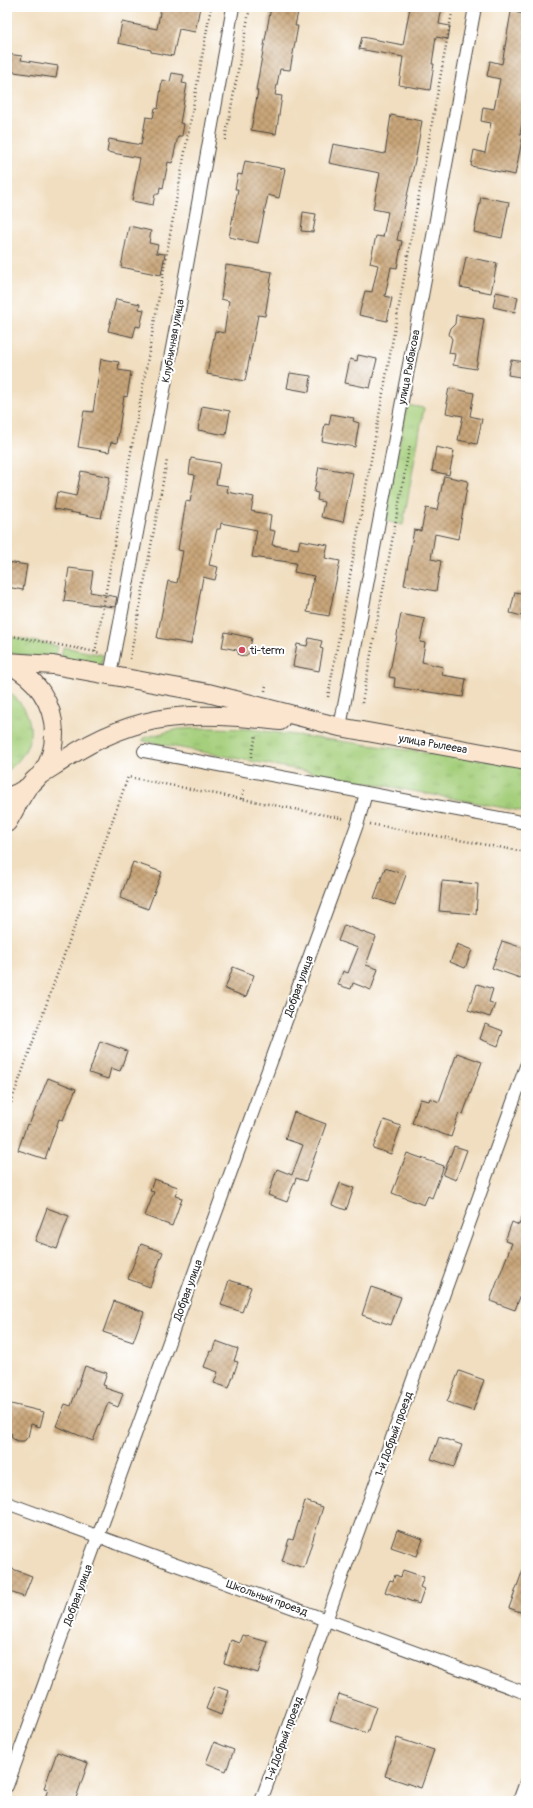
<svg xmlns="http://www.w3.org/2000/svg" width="533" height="1808" font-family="Pangolin,sans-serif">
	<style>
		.grass { fill: url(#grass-tufts); stroke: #687d53 }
		.building { fill: url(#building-cross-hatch) }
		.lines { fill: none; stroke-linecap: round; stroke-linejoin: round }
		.street-casing { stroke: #494641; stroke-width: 14 }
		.secondary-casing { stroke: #494641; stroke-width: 20 }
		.path { stroke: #494641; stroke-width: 2.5; stroke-dasharray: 1 3; stroke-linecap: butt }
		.street { stroke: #fff; stroke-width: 12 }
		.secondary { stroke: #fbe5cf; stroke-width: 18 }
		.poi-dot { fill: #d1495b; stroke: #fff; stroke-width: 1.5 }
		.labels { text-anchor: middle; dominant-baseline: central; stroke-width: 4; stroke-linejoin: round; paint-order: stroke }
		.street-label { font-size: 11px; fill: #2b2b2b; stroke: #fff }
		.poi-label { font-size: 11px; fill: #2b2b2b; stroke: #fff; text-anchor: start }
	</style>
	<defs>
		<pattern id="grass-tufts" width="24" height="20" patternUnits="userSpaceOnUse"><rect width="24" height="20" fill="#a5cf7b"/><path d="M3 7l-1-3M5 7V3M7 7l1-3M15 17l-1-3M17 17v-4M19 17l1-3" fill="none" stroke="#8eb26a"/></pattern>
		<pattern id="building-cross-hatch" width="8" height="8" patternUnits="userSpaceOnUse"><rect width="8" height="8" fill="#c9a67a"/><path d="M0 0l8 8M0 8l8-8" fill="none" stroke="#a38764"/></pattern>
	</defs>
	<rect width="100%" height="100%" fill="#fff"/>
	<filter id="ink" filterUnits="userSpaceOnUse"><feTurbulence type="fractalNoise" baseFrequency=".025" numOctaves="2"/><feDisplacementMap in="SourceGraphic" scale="8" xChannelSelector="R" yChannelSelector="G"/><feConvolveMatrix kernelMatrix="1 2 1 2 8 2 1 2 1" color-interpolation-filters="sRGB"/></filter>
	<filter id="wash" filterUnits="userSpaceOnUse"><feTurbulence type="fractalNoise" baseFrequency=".012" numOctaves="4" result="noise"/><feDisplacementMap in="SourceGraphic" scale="16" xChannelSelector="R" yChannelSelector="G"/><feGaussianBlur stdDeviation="0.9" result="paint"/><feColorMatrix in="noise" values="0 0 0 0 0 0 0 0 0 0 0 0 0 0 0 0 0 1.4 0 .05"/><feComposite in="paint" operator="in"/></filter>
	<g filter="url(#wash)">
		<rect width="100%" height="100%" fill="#f1dec0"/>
		<!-- grass -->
		<path class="grass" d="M407,405L424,408L403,525L384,521Z
			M7,636L58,646L55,661L7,652Z
			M63,647L103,655L100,670L60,662Z
			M7,691C39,713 37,749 7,771Z
			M209,728L250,729L526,766V812L143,741V738L179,729Z"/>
		<g id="blocks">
			<!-- building -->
			<path class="building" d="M161,7H200L195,32L179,29L173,56L151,52V50L118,43L122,22L157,29Z
				M271,7H299L295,26H298L290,70L280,69L275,95L282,96L276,134L251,130L258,91L256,90Z
				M410,7H442L439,24L450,26L448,39L436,37L432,64H434L430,90L399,85L403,57L359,49L362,37L403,45Z
				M511,12L526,14V103L520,134L523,135L515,175L471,166L474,150L485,153L491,123L481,121L483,107L494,109L500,79L487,76L490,61L502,64Z
				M7,54L22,56L21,60L58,66L56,78L7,71Z
				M172,73L184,75L182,83L187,84L180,123L184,124L182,136H178L172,163L168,162L163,188L160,187L159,194H155L153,205L132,201L140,158L107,152L109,139L141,145L146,117L153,118L155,108L158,109L162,80L170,82Z
				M391,115L422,121L416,156L397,240L402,241L397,268L391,267L385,296L392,298L387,321L359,315L365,291L372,292L378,265L370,263L376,236L383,237L388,212L373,209L380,173L329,163L333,144L385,154Z
				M245,161L285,169L279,198L268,195L258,243L229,237L238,189H235L238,174L242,175Z
				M481,197L509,202L502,238L474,232Z
				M303,212L316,214L313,232L301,231Z
				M129,226L151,231L149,243L158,245L156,253L165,254L161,275L121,267Z
				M466,257L497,263L491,293L460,287Z
				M226,265L272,272L265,316L258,315L245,381L207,374L215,331L224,333L229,301L221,299Z
				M496,292L518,297L515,312L493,307Z
				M116,299L140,304L139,309L144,310L140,327L136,326L133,337L108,331Z
				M456,315L484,319L476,369L453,365L455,354L449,353L452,339L449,334L451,328L455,324Z
				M358,355L377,359L370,388L345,383L350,359L357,361Z
				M101,359L119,362L118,370L131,372L127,397L124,396L117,443L111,442L109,452L78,447L84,411L93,412Z
				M511,360L526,362V378L508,375Z
				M290,373L311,376L309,392L287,388Z
				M449,388L474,393L470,416L482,419L477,444L458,440L463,416L446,413L448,403H446Z
				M202,406L230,411L226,435L198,430Z
				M331,414L354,418L353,421L359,423L355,447L322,441L325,424L329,425Z
				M436,447L454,451L449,475L432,471Z
				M191,458L220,463L216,484L228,486L227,492L254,497L251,511L271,515L269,530L275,531L272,545L298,549L300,540L328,545L325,558L340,561L329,616L307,612L314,576L294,572L296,563L252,557L257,530L221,523L220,529H217L209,565L218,567L215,580L203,577L191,644L157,638L168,581L177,583L183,551L178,550L181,532L186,501L190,502L195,475L189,474Z
				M319,467L353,473L343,522L321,517L324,502L317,500L318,493L314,492Z
				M81,471L110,477L101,518L54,509L57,492L76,496Z
				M444,476L468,481L458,539L435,534L431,559L441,561L436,591L404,585L414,530L421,531L426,508L437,510Z
				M7,562L27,565L23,590L7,587Z
				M69,568L93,571L90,592L117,597L115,607L64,601Z
				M515,592L526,594V617L510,613Z
				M401,614L425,619L420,642L425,643L422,662L443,667L442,675L466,679L463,697L394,687L395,678L389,677Z
				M225,632L252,638L249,653L245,656L239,655L237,650L222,647Z
				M309,638L322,641L320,648L323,649L319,671L293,666L297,644L307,646Z
				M133,862L162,872L148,909L120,898Z
				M385,868L406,875L395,905L374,898Z
				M442,881L478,884L476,914L439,911Z
				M344,925L376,937L366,965L378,969L371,990L353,983L351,989L338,985L343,971L348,973L358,948L338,941Z
				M502,941L526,949V963L520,978L492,968Z
				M457,944L472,950L465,968L450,962Z
				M233,967L254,975L246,997L225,989Z
				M477,984L493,989L489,1002L495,1004L490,1017L468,1010Z
				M485,1024L503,1031L498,1046L480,1039Z
				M100,1041L127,1051L120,1071L111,1068L108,1079L89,1073Z
				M457,1053L482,1062L463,1114L459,1113L451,1137L412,1123L420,1099L429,1101L430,1098L439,1102Z
				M48,1078L76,1089L63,1120L59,1119L45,1159L18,1150L27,1124L29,1125Z
				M294,1112L326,1124L306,1181L296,1178L287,1202L268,1195L277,1169L292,1175L303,1145L285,1139Z
				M384,1120L401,1126L391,1154L373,1148Z
				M454,1146L467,1150L456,1180L443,1175Z
				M407,1153L444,1166L432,1198L428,1196L424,1205L392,1193Z
				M154,1179L178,1187L175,1196L182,1198L172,1226L145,1216L154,1192L150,1191Z
				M340,1183L354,1188L346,1210L332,1205Z
				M47,1208L69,1216L57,1249L35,1241Z
				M525,1210L526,1281L515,1310L490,1301L512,1243L505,1241L512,1222L519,1225Z
				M141,1244L163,1252L150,1287L128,1279Z
				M229,1280L251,1287L242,1312L221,1305Z
				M371,1287L401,1297L391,1325L362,1315Z
				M114,1301L144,1312L133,1342L103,1332Z
				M216,1341L238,1349L234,1361L238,1362L229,1388L214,1383L218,1372L204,1367L210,1351L212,1352Z
				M85,1366L107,1373L103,1385L106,1386L105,1388L123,1394L118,1407L108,1403L93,1441L56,1426L65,1404L71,1406Z
				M459,1371L484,1380L473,1411L447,1402Z
				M7,1403L44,1412L40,1427L31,1424L28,1437L24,1441H17L12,1438L11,1433L7,1432Z
				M439,1437L462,1445L454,1467L431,1459Z
				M305,1501L323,1507L304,1568L282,1561L289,1539L293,1540Z
				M397,1530L423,1539L417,1556L391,1547Z
				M7,1567L32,1576L24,1597L7,1591Z
				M524,1567H526V1614L509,1608Z
				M403,1570L424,1577L420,1587L424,1589L419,1604L385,1592L390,1580L393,1581L395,1575L401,1577Z
				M243,1635L268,1642L258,1673L224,1663L231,1640L240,1643Z
				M215,1686L229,1691L221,1715L206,1709Z
				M339,1694L376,1707L367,1733L330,1721Z
				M397,1738L434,1750L421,1788L385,1776Z
				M214,1742L234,1750L226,1771L206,1763Z
				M57,1752L88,1763L75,1801H44L48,1789L44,1788Z"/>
		</g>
	</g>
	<g filter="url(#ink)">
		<use href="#blocks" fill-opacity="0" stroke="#494641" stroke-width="1"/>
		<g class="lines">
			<defs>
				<path id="street" d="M110,675L176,327L233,7
					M340,727L422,296L475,7
					M144,751L526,823
					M7,1503L526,1693
					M7,1786L334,889L358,822L366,793
					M261,1801L526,1066
					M519,1801L526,1782"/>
				<path id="secondary" d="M7,662L53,665L208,693L340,727L526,761
					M7,797C72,777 67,689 8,665
					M7,823C14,812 24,790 33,781C41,773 55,766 65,759C141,709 194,712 280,721"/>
			</defs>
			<!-- street casing -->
			<use href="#street" class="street-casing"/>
			<!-- secondary casing -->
			<use href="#secondary" class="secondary-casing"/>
			<!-- path -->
			<path class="path" d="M225,140L250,7
				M7,635L101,653
				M95,652L211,7
				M130,659L167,460
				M265,691L266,685
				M328,697L453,7
				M362,703L410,444
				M251,757L256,735
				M242,799L244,790
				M370,824L526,852
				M7,1114L128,777L346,819"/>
			<!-- street -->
			<use href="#street" class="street"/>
			<!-- secondary -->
			<use href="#secondary" class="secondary"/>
		</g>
	</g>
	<!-- markers -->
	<circle class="poi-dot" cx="242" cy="650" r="4"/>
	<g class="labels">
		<!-- street labels -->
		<g class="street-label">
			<text transform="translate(173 341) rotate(-80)">Клубничная улица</text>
			<text transform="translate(409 367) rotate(-79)">улица Рыбакова</text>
			<text transform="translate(433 744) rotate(10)">улица Рылеева</text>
			<text transform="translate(299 986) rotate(-70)">Добрая улица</text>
			<text transform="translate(188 1290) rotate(-70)">Добрая улица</text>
			<text transform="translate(394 1434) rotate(-70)">1-й Добрый проезд</text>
			<text transform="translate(78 1595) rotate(-70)">Добрая улица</text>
			<text transform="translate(267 1598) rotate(20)">Школьный проезд</text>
			<text transform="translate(284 1739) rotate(-70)">1-й Добрый проезд</text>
		</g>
		<!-- poi labels -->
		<g class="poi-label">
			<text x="250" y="650">ti-term</text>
		</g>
	</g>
	<!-- margin -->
	<rect width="533" height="1808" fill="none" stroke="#fff" stroke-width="24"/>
</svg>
